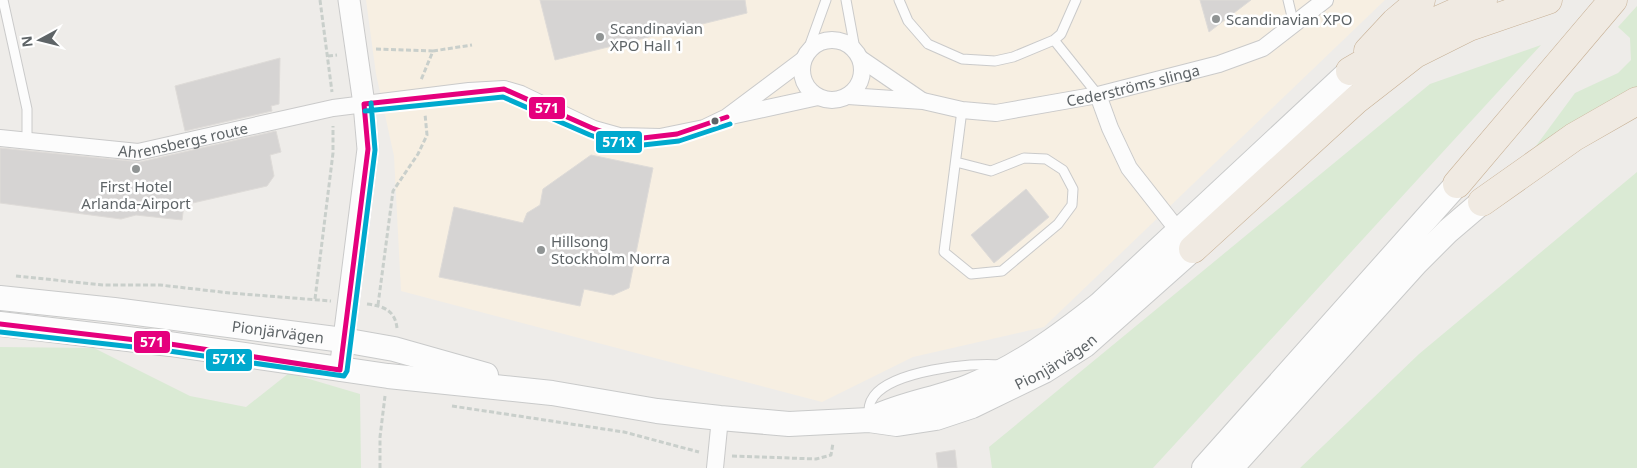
<svg xmlns="http://www.w3.org/2000/svg" width="1637" height="468" font-family="'Noto Sans',sans-serif">
	<style>
		.commercial { fill: #f7efe2 }
		.green { fill: #daead4 }
		.building { fill: #d6d4d3; stroke: #dedbd8 }
		.lines { fill: none; stroke-linecap: round; stroke-linejoin: round }
		.service-casing { stroke: #cacaca; stroke-width: 11 }
		.minor-casing { stroke: #cacaca; stroke-width: 18 }
		.tertiary-casing { stroke: #cacaca; stroke-width: 23 }
		.secondary-casing { stroke: #c9caca; stroke-width: 26 }
		.motorway-casing { stroke: #c7b095; stroke-width: 29 }
		.path { stroke: #c9cfcb; stroke-width: 3; stroke-dasharray: 5 2.5; stroke-linecap: butt }
		.service { stroke: #fcfcfc; stroke-width: 9 }
		.minor { stroke: #fcfcfc; stroke-width: 16 }
		.tertiary { stroke: #fcfcfc; stroke-width: 21 }
		.secondary { stroke: #fcfcfc; stroke-width: 24 }
		.motorway { stroke: #f0eae2; stroke-width: 28 }
		.bus-1-casing { stroke: #fff; stroke-width: 9 }
		.bus-2-casing { stroke: #fff; stroke-width: 9 }
		.bus-1 { stroke: #e5007d; stroke-width: 5 }
		.bus-2 { stroke: #00a9ce; stroke-width: 5 }
		.poi-dot { fill: #909494; stroke: #fff; stroke-width: 2 }
		.bus-dot { fill: #5e6467; stroke: #fff; stroke-width: 2 }
		.labels { text-anchor: middle; dominant-baseline: central; stroke-width: 5; stroke-linejoin: round; paint-order: stroke }
		.poi-label { font-size: 15px; fill: #5e6467; stroke: #fff; text-anchor: start }
		.street-label { font-size: 15px; fill: #5e6467; stroke: #fff }
		.line-badge { stroke: #fff; stroke-width: 2 }
		.badge-label { font-size: 14px; text-anchor: middle; font-weight: bold; fill: #fff }
	</style>
	<rect width="100%" height="100%" fill="#eeece9"/>
	<!-- commercial -->
	<path class="commercial" d="M366,0H1385L1044,327L913,357L822,402L401,291L394,156L376,74Z"/>
	<!-- green -->
	<path class="green" d="M1637,6V88L1596,108L1533,150L1575,93L1618,73L1631,60L1630,38L1618,27Z
		M1541,45L1153,468H992L989,447L1430,84Z
		M1637,172V468H1300L1419,354Z
		M0,347L94,348L190,396L246,407L289,373L360,394L361,468H0Z"/>
	<!-- building -->
	<path class="building" d="M540,0H745L747,13L555,60Z
		M1200,0H1251L1209,32Z
		M280,58L279,104L271,106L272,111L185,131L175,86Z
		M276,131L281,152L270,155L274,176L267,186L184,205L182,220L136,215L121,219L0,203V148L140,162Z
		M591,155L653,168L629,288L613,295L584,289L580,306L439,277L454,207L523,223L527,213L540,205L543,189Z
		M1026,189L1049,217L994,263L971,235Z
		M955,450L957,468H938L936,453Z"/>
	<g class="lines">
		<defs>
			<path id="service" d="M3,0L27,109V142
				M846,0L855,49
				M899,0L908,21L928,44L962,59L995,61L1013,57L1054,40L1061,34L1076,0
				M1288,0L1294,25
				M1054,40L1098,95
				M808,50L826,0
				M956,162L991,171L1024,158L1046,159L1063,170L1073,189L1072,205L1058,224L1002,271L971,274L944,252L962,110
				M869,418C869,410 868,404 874,396C893,371 970,362 1000,365"/>
			<g id="minor">
				<circle cx="832" cy="70" r="30"/>
				<path d="M861,59L921,100"/>
				<path d="M1098,95L1110,128L1129,168L1184,238"/>
				<path id="s1" d="M848,96L923,101L962,110L996,113L1098,95L1219,64L1263,48L1325,0"/>
				<path d="M731,116L818,97"/>
				<path id="s2" d="M0,138L138,152L333,108L469,91L504,89L521,94L594,129L619,136L660,137L704,128L727,117L803,60"/>
				<path d="M715,468L720,418"/>
			</g>
			<path id="tertiary" d="M340,370L368,149L364,104L349,0"/>
			<g id="secondary">
				<path id="s3" d="M0,298L114,310L343,340L394,349L486,375"/>
				<path id="s4" d="M0,324L170,344L388,376L552,393L657,411L720,418L789,424L869,420L897,424L936,418L972,406L1044,371L1085,345L1193,249"/>
				<path d="M873,418C904,403 938,399 970,386C1018,367 1060,336 1099,305L1350,71"/>
				<path d="M1204,468L1457,184"/>
				<path d="M1231,468L1416,263L1448,231L1482,202"/>
			</g>
			<path id="motorway" d="M1368,51L1395,22L1421,0
				M1350,71L1436,21L1483,0
				M1457,184L1613,0
				M1482,202L1574,137L1637,101
				M1193,249L1356,100L1415,54L1469,27L1548,0"/>
		</defs>
		<!-- service casing -->
		<use href="#service" class="service-casing"/>
		<!-- minor casing -->
		<use href="#minor" class="minor-casing"/>
		<!-- tertiary casing -->
		<use href="#tertiary" class="tertiary-casing"/>
		<!-- secondary casing -->
		<use href="#secondary" class="secondary-casing"/>
		<!-- motorway casing -->
		<use href="#motorway" class="motorway-casing"/>
		<!-- path -->
		<path class="path" d="M320,0L332,92
			M376,49L433,51L421,80
			M433,51L472,45
			M328,56L337,55
			M16,276L103,285H160L230,293L331,301
			M315,299L333,153V126
			M367,304C383,306 395,310 397,328
			M378,305L393,191L418,154L427,135L425,114
			M452,406L624,432L699,452
			M732,456L816,459L831,455L833,443
			M380,468V437L385,396"/>
		<!-- service -->
		<use href="#service" class="service"/>
		<!-- minor -->
		<use href="#minor" class="minor"/>
		<!-- tertiary -->
		<use href="#tertiary" class="tertiary"/>
		<!-- secondary -->
		<use href="#secondary" class="secondary"/>
		<!-- motorway -->
		<use href="#motorway" class="motorway"/>
		<defs>
			<path id="bus-1" d="M364,104L504,89L592,128L609,134L643,138L677,134L727,117
				M0,324L170,344L340,370L368,149L364,104"/>
			<path id="bus-2" d="M365,111L503,97L590,135L607,141L643,145L679,141L730,124
				M0,332L169,351L344,376L347,371L375,150L371,103"/>
		</defs>
		<!-- bus-1 casing -->
		<use href="#bus-1" class="bus-1-casing"/>
		<!-- bus-2 casing -->
		<use href="#bus-2" class="bus-2-casing"/>
		<!-- bus-1 -->
		<use href="#bus-1" class="bus-1"/>
		<!-- bus-2 -->
		<use href="#bus-2" class="bus-2"/>
	</g>
	<!-- markers -->
	<g class="poi-dot">
		<circle cx="1216" cy="19" r="5"/>
		<circle cx="600" cy="37" r="5"/>
		<circle cx="136" cy="169" r="5"/>
		<circle cx="541" cy="250" r="5"/>
	</g>
	<circle class="bus-dot" cx="715" cy="121" r="4.5"/>
	<g class="labels">
		<!-- poi labels -->
		<g class="poi-label">
			<text x="1226" y="19">Scandinavian XPO</text>
			<text x="610" y="28">Scandinavian<tspan x="610" dy="17">XPO Hall 1</tspan></text>
			<text x="136" y="186" text-anchor="middle">First Hotel<tspan x="136" dy="17">Arlanda-Airport</tspan></text>
			<text x="551" y="241">Hillsong<tspan x="551" dy="17">Stockholm Norra</tspan></text>
		</g>
		<!-- street labels -->
		<g class="street-label">
			<text stroke="none"><textPath href="#s1" startOffset="289">Cederströms slinga</textPath></text>
			<text stroke="none"><textPath href="#s2" startOffset="185">Ahrensbergs route</textPath></text>
			<text stroke="none"><textPath href="#s3" startOffset="280">Pionjärvägen</textPath></text>
			<text stroke="none"><textPath href="#s4" startOffset="1076">Pionjärvägen</textPath></text>
		</g>
	</g>
	<g class="line-badge">
		<rect x="528" y="96" width="38" height="24" rx="5" fill="#e5007d"/>
		<rect x="595" y="130" width="48" height="24" rx="5" fill="#00a9ce"/>
		<rect x="133" y="330" width="38" height="24" rx="5" fill="#e5007d"/>
		<rect x="205" y="348" width="48" height="24" rx="5" fill="#00a9ce"/>
	</g>
	<g class="badge-label">
		<text x="547" y="113">571</text>
		<text x="619" y="147">571X</text>
		<text x="152" y="347">571</text>
		<text x="229" y="364">571X</text>
	</g>
	<!-- north arrow -->
	<g transform="translate(40 40) rotate(263)" stroke="#ffffff" stroke-width="4" paint-order="stroke">
	<path d="M0-4L9 19L0 12L-9 19Z" fill="#5e6467"/>
	<text y="-8" font-size="14" font-weight="bold" text-anchor="middle" fill="#5e6467">N</text>
	</g>
</svg>
